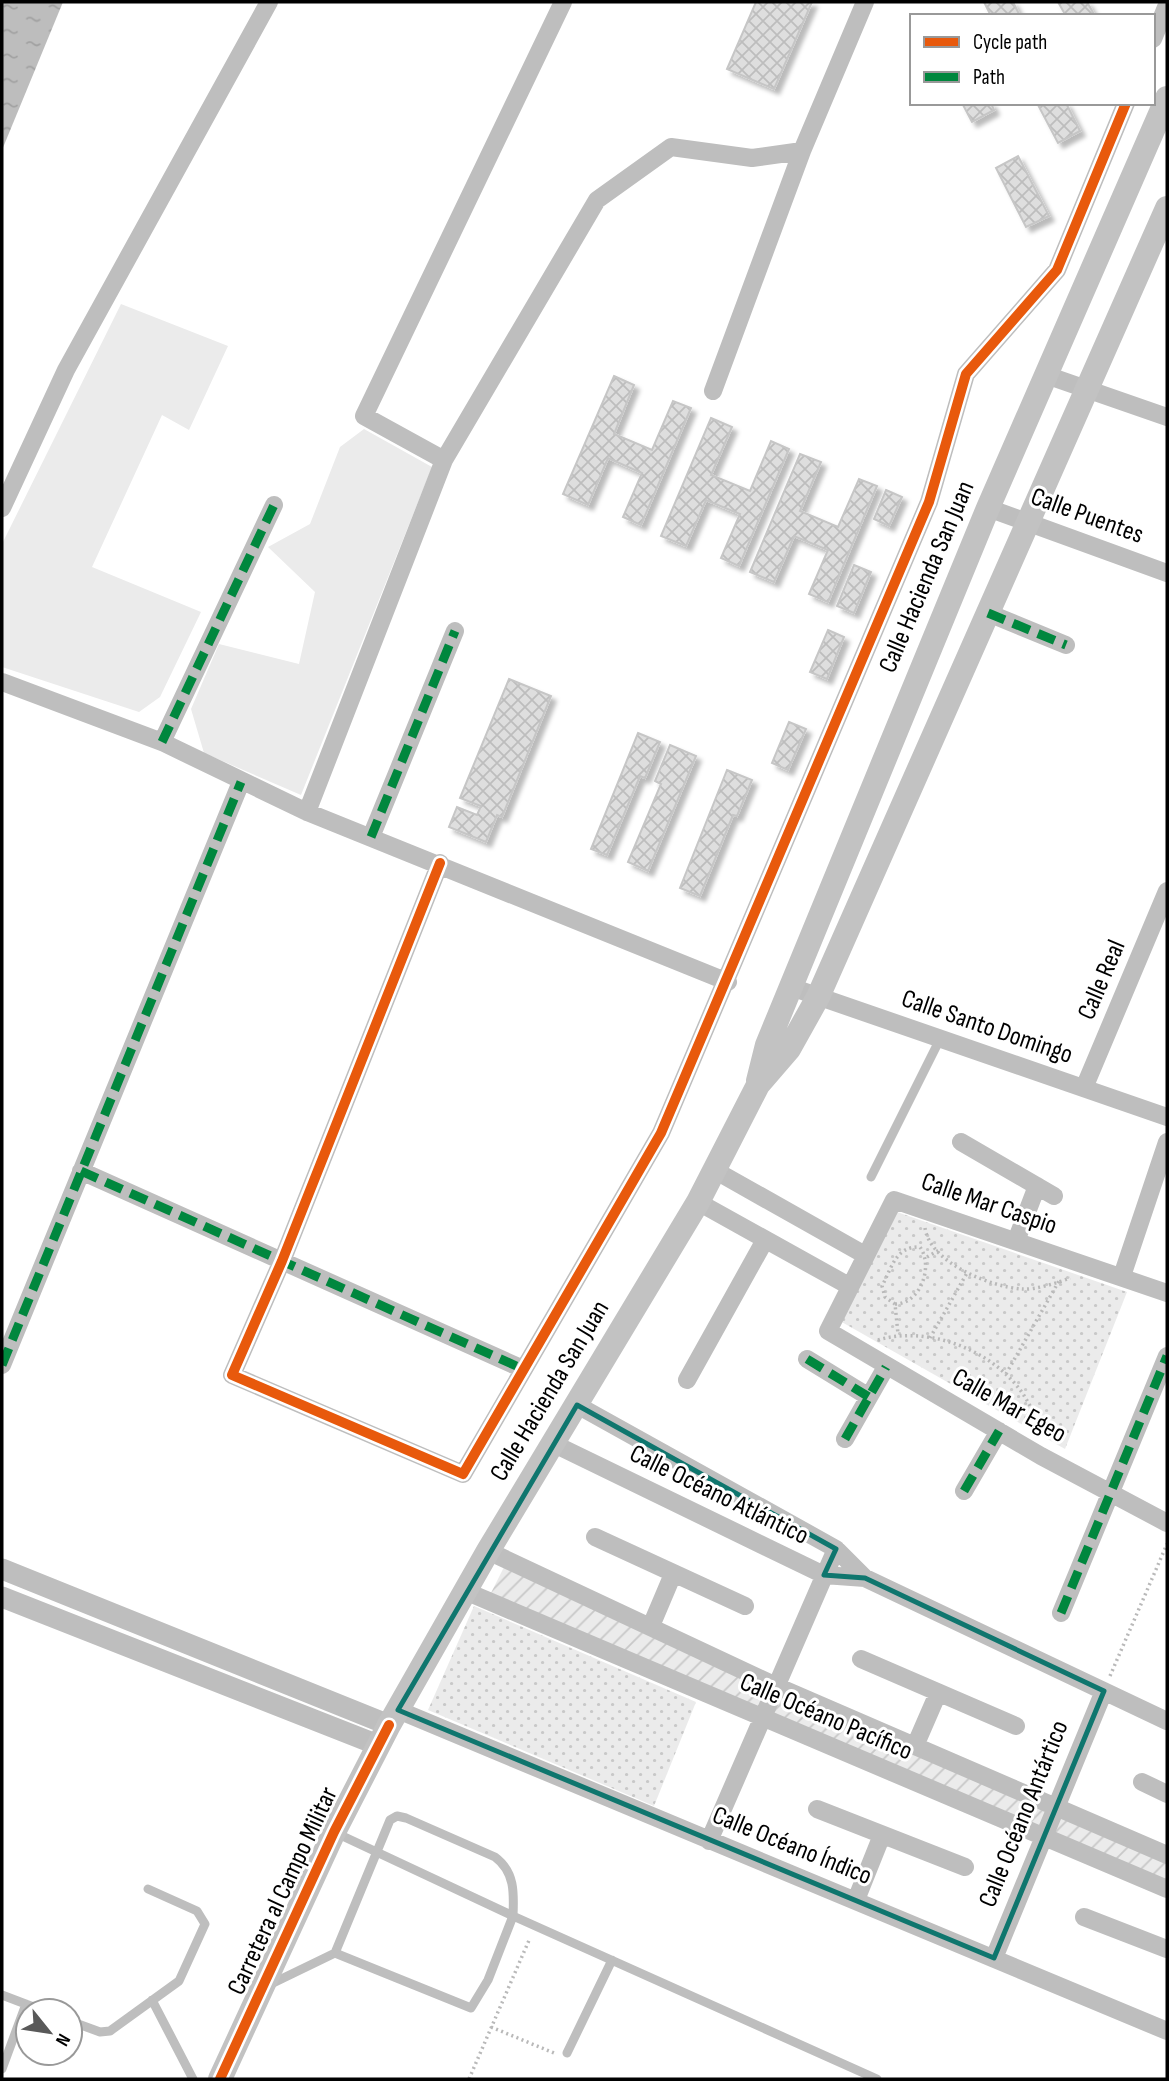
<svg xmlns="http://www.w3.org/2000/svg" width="1169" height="2081" font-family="'Sofia Sans Condensed',sans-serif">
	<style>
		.grass { fill: #ebebeb }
		.park { fill: url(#park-dots) }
		.garden { fill: url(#garden-furrows) }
		.water { fill: url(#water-ripples) }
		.building { fill: url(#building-cross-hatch); stroke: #c6c6c6; stroke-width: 2; filter: url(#shadow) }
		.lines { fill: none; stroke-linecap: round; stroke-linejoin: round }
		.path { stroke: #b9b9b9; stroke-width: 3.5; stroke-dasharray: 2 3.5; stroke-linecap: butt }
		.service { stroke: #bebebe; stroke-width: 9 }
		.minor { stroke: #bebebe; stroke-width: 18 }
		.tertiary { stroke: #bebebe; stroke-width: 21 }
		.secondary { stroke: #c2c2c2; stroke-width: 24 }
		.quiet { stroke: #00873e; stroke-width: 9; stroke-dasharray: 18 9; stroke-linecap: butt }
		.cycleway-casing { stroke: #fff; stroke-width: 15 }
		.cycleway { stroke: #e8590c; stroke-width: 10 }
		.marked { fill: none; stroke: #0f766e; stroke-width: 5; stroke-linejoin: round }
		.labels { text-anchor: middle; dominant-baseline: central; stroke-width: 6; stroke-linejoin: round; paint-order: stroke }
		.street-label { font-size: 26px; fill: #000; stroke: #fff }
	</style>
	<defs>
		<pattern id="park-dots" width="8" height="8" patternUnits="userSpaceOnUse" patternTransform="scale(1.75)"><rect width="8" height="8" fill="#ebebeb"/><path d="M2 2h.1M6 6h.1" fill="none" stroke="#c8c8c8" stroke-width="1.8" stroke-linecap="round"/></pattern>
		<pattern id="garden-furrows" width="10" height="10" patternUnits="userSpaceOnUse" patternTransform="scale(1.75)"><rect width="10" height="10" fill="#ebebeb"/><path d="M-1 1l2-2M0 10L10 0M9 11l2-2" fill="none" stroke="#c8c8c8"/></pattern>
		<pattern id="water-ripples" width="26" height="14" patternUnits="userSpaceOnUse" patternTransform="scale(1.75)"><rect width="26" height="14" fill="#bdbdbd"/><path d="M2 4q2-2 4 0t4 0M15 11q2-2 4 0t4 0" fill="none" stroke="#a1a1a1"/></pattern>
		<pattern id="building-cross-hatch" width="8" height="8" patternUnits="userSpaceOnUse" patternTransform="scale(1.75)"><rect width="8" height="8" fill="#dedede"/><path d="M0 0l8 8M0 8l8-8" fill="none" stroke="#bdbdbd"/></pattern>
		<filter id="shadow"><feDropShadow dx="5" dy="5" stdDeviation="2" flood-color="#0004"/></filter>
	</defs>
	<rect width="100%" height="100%" fill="#fff"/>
	<!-- grass -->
	<path class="grass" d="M121,304L228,346L189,430L162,415L92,567L201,612L160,697L139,712L2,667V544Z
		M364,429L432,467L301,795L204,753L191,709L219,644L299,664L315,592L268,547L310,524L340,447Z"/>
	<!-- park -->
	<path class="park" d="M897,1212L1127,1292L1065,1449L840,1321Z
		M474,1606L696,1702L654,1806L428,1710Z"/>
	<!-- garden -->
	<path class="garden" d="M504,1567L1167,1862V1881L490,1595Z"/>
	<!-- water -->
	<path class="water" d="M2,2H63L2,150Z"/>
	<!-- building -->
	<path class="building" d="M756,2H812L774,89L727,69Z
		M984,2H1013L1020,16H991Z
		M1058,2H1087L1095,16H1066Z
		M962,103H991L994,110L972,122Z
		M1037,103H1066L1080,131L1058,143Z
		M1018,156L1049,216L1026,227L996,168Z
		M614,376L634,385L614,434L652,450L673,401L691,408L641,525L623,517L642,473L608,458L588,505L563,494Z
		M711,418L732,427L711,475L750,491L771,441L789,449L739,566L721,558L740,514L706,500L686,546L661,536Z
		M800,454L821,462L800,511L838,527L859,479L877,486L828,602L809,594L828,550L794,536L774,582L750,572Z
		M886,490L902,497L889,526L874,519Z
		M854,565L871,572L854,613L837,606Z
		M828,630L844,637L827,679L810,672Z
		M509,679L551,696L502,817L497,815L486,842L449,827L457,807L477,815L481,806L460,798Z
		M789,722L806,729L788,770L772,763Z
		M638,733L660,742L645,778L640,776L607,855L591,849Z
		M670,745L696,756L648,871L628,862L661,784L655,781Z
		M727,770L752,780L737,816L733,815L700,896L680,888Z"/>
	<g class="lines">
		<!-- path -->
		<path class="path" d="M925,1228C930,1263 991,1287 1022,1289C1035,1290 1057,1283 1070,1278
			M927,1257L939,1250
			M895,1304L885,1297L882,1286C892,1267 896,1246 920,1247C934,1267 920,1304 895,1304L898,1334
			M930,1338L967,1273
			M878,1340C941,1321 1030,1366 1039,1435
			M1006,1374L1059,1281
			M1110,1676L1167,1544
			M491,2027L554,2053
			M469,2079L530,1938"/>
		<!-- service -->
		<path class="service" d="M871,1177L940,1039
			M335,1953L390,1820L397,1816L406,1818L495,1857C515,1872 514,1893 513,1916L336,1833
			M271,1984L335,1953L471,2008L488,1980L513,1916L877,2079
			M2,1995L44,2011
			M152,2000L193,2079
			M70,2021L100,2032L110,2031L179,1981L205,1924L197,1911L148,1889
			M567,2053L612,1960
			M2,2069L26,2004"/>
		<!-- minor -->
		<path class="minor" d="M1153,39L1167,5
			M1046,375L1167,417
			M713,391L802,151L865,2
			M444,460L364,416L563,2
			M2,508L66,370L269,2
			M988,508L1167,573
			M988,613L1066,645
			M2,682L162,742L307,812L728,982
			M162,742L274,505
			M307,812L444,460L597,200L671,147L752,158L802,151
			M371,837L455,631
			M440,863L282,1261L232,1375L463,1474L661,1133L929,502L966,374L1057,270L1126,103
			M791,987L1167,1117
			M1084,1088L1167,891
			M961,1142L1054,1196
			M81,1171L523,1369
			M716,1171L865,1255
			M698,1202L849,1286
			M1016,1241L1037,1186
			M1122,1276L1167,1142
			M1167,1293L894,1200L828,1331L1041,1456L1167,1523
			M807,1359L869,1397
			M2,1365L241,782
			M687,1380L765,1240
			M577,1405L836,1549L865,1578L1167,1721
			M845,1439L886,1367
			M554,1444L824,1575L865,1578
			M964,1491L999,1431
			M595,1537L745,1606
			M488,1551L776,1686L1167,1855
			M465,1591L1167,1889
			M1061,1613L1167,1356
			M651,1626L673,1574
			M861,1659L1016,1726
			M398,1710L1167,2031
			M915,1746L938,1693
			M1142,1782L1167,1794
			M817,1809L965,1867
			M709,1841L836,1549
			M856,1900L882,1835
			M1084,1917L1167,1949
			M994,1958L1104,1691"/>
		<!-- tertiary -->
		<path class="tertiary" d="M2,1569L389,1725
			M2,1597L378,1745"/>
		<!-- secondary -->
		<path class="secondary" d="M758,1081L767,1045L988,508L1167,98
			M220,2079L334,1832L389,1725L488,1551L698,1202L758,1085L789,1049L818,997L1167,208"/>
		<!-- quiet -->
		<path class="quiet" d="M988,613L1066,645
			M162,742L274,505
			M371,837L455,631
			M81,1171L523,1369
			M807,1359L869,1397
			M2,1365L241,782
			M845,1439L886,1367
			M964,1491L999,1431
			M1061,1613L1167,1356"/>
		<defs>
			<path id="cycleway" d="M440,863L282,1261L232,1375L463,1474L661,1133L929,502L966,374L1057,270L1126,103
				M220,2079L334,1832L389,1725"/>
		</defs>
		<!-- cycleway casing -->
		<use href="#cycleway" class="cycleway-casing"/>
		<!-- cycleway -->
		<use href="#cycleway" class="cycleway"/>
	</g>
	<!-- marked area -->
	<path class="marked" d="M577,1405L836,1549L824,1575L865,1578L1104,1691L994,1958L398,1710Z"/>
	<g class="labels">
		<!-- street labels -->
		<g class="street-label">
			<text transform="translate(1087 516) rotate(20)">Calle Puentes</text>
			<text transform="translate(927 577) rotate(-67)">Calle Hacienda San Juan</text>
			<text transform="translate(1102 980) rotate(-67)">Calle Real</text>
			<text transform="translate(987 1027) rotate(19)">Calle Santo Domingo</text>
			<text transform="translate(989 1204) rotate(19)">Calle Mar Caspio</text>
			<text transform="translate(550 1391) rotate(-59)">Calle Hacienda San Juan</text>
			<text transform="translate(1009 1406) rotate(29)">Calle Mar Egeo</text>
			<text transform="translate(719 1495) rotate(26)">Calle Océano Atlántico</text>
			<text transform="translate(826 1717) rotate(23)">Calle Océano Pacífico</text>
			<text transform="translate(1024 1814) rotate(-68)">Calle Océano Antártico</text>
			<text transform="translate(792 1846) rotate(22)">Calle Océano Índico</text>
			<text transform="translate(283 1891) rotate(-65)">Carretera al Campo Militar</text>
		</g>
	</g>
	<!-- border -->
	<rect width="1169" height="2081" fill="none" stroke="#000000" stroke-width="7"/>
	<!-- legend -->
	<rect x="910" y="14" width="245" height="91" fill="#ffffff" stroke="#999999" stroke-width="2"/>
	<rect x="924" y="37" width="35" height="10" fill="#e8590c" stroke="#999999" stroke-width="2"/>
	<text x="973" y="49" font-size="21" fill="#000000">Cycle path</text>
	<rect x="924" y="72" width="35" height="10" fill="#00873e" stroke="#999999" stroke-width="2"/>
	<text x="973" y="84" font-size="21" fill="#000000">Path</text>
	<!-- north arrow -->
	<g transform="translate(49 2032) rotate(120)"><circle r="33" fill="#ffffff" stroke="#999999" stroke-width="2"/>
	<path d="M0-5L12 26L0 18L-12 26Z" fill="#595959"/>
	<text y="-10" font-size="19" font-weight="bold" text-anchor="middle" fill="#000000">N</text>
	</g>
</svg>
